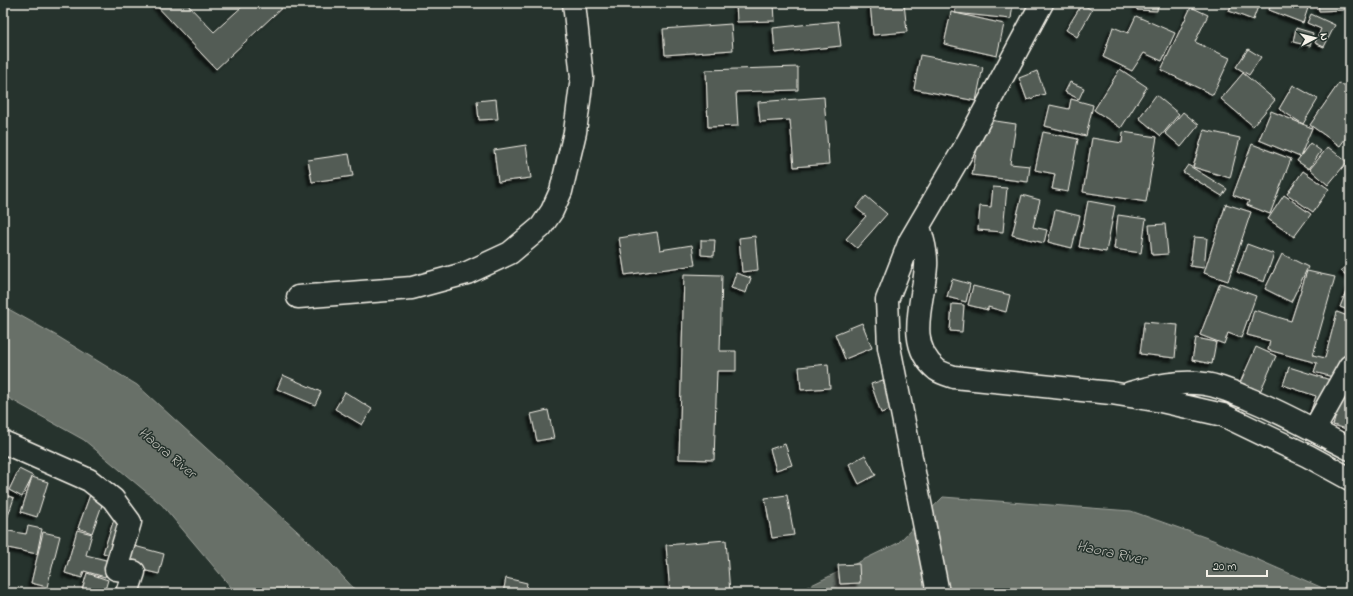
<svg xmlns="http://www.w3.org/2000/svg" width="1353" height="596" font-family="'Indie Flower',sans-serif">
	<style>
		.water { fill: #676f68; stroke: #9fa39b }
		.building { fill: #525c55; stroke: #f4f1e8; filter: url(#shadow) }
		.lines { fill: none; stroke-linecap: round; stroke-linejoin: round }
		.minor-casing { stroke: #f4f1e8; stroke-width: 25 }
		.minor { stroke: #26332d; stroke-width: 22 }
		.labels { text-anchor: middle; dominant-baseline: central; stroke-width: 3; stroke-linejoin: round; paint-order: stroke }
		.water-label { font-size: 15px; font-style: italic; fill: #bcbdb5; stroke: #26332d }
	</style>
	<defs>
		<filter id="shadow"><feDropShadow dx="-3.5" dy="3.5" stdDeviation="1" flood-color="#0009"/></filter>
	</defs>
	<rect width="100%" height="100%" fill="#26332d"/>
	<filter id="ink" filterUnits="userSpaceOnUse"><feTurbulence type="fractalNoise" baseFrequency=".025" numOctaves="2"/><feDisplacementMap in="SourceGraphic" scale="8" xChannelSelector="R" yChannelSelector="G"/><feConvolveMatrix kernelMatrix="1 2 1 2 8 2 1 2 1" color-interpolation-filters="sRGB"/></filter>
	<g filter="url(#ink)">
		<!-- water -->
		<path class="water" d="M3,306L57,336L137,385L319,551L358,593H236L162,505L84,440L3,395Z
			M943,497L1131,511L1213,540L1334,593H795L898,543Z"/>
		<!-- building -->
		<path class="building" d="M154,3H186L214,32L246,3H287L216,69Z
			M736,3H774L775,21L737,22Z
			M870,3H904L907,32L873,35Z
			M956,3H1013L1011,19L955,13Z
			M1137,3H1158L1157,11L1137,10Z
			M1232,3H1256L1259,4L1253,20L1229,11Z
			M1271,3H1295L1308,8L1303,23L1269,10Z
			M1318,3H1343L1344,10L1319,11Z
			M1082,4L1092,10L1077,37L1066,30Z
			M1191,7L1208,15L1195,42L1230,58L1213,95L1161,70Z
			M951,12L1004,24L997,56L944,44Z
			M1311,14L1335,25L1324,47L1315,43L1321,29L1307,23Z
			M1136,16L1175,33L1162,61L1144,53L1132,71L1103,57L1113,27L1128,33Z
			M838,21L841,46L775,53L773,28Z
			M731,24L733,50L665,55L663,29Z
			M1296,28L1313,33L1310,46L1293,42Z
			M1248,49L1261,57L1249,75L1236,67Z
			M920,55L983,67L976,101L914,89Z
			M798,67V90L736,92L738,126L708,127L706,70Z
			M1120,69L1147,87L1121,128L1094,110Z
			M1037,71L1045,94L1027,100L1019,78Z
			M1243,73L1275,100L1253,126L1221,99Z
			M1070,82L1084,88L1079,99L1065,92Z
			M1339,83L1350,90V132L1340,146L1310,125Z
			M1293,85L1318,99L1303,124L1279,109Z
			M1156,95L1179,114L1161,136L1139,118Z
			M824,97L829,164L794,167L790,120L760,122L758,102Z
			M496,99L498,119L479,120L477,101Z
			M1071,99L1093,105L1086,136L1045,126L1050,105L1069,109Z
			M1271,111L1312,128L1300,157L1259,140Z
			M1183,112L1199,125L1181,147L1165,133Z
			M982,119L1016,124L1010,164L1030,166L1028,182L972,175Z
			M1204,130L1240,138L1230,178L1193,167Z
			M1043,132L1078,139L1068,192L1052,189L1055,174L1035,170Z
			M1123,132L1157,137L1146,202L1083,192L1092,138L1122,143Z
			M1310,143L1321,151L1309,169L1297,161Z
			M1252,144L1291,159L1270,214L1247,205L1249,201L1233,195Z
			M526,145L531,178L498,182L494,150Z
			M1328,147L1347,162L1328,185L1310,169Z
			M349,154L353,176L312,182L308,160Z
			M1188,165L1227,189L1222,196L1183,172Z
			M1303,171L1329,189L1313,212L1287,194Z
			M993,187L1007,188L1003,232L978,230L980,206L991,207Z
			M1022,195L1040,200L1033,227L1047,230L1044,243L1012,235Z
			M1284,195L1311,214L1294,237L1268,219Z
			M866,196L887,214L857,248L846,239L866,216L856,208Z
			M1088,201L1115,206L1106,252L1079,247Z
			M1226,204L1251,212L1228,281L1204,273Z
			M1055,210L1080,216L1072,248L1048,242Z
			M1118,215L1146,219L1141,253L1114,249Z
			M1165,224L1168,254L1152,255L1149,225Z
			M657,232L660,250L692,245L695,265L625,275L619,238Z
			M755,236L758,270L742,272L739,238Z
			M1194,237L1207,238L1204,268L1190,266Z
			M701,240H715L714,256L701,255Z
			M1247,244L1274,254L1264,282L1237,272Z
			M1282,254L1308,267L1291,302L1265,289Z
			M1350,260V278L1341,271Z
			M1307,271L1335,277L1313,355L1325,358L1337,312L1350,317V374L1348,381L1314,372L1317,363L1268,350L1270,341L1247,335L1254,310L1291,321Z
			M736,273L751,278L746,293L731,288Z
			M684,274L722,275L720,351H736V371H717L714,460L679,459Z
			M952,279L970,284L966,302L947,297Z
			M1220,283L1256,296L1241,338L1228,333L1224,344L1200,335Z
			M1349,284H1350V311L1340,307Z
			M973,286L1010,295L1006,312L988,307V310L968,305Z
			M952,304L964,305L962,332L950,331Z
			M1144,322L1178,325L1175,358L1140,354Z
			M862,323L872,348L845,359L835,334Z
			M1196,338L1216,342L1212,364L1192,360Z
			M1256,347L1276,356L1260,392L1240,383Z
			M828,364L830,388L801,390L799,367Z
			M1289,367L1340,383L1327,422L1309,416L1316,396L1283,385Z
			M283,375L321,392L315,405L277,389Z
			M883,380L893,409L881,413L871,384Z
			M345,392L372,409L362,425L335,409Z
			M1343,394L1350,397V430L1333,425Z
			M548,410L554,438L537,441L531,414Z
			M785,444L792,465L776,470L770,449Z
			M865,455L876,475L859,484L849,464Z
			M19,469L33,476L22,497L9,490Z
			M32,477L48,482L37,517L21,512Z
			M92,489L106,494L92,533L78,528Z
			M3,494L14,498L7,519L3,518Z
			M787,495L794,535L772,538L765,498Z
			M114,519L127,523L117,557L103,553Z
			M28,526L42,529L37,554L3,547V530L26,534Z
			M77,530L92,534L86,555L110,561L105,577L84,571L82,578L65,573Z
			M43,532L60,536L47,587L31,583Z
			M726,540L730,593H670L666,545Z
			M127,544L164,554L159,574L122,565Z
			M859,564L860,583L840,584L838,565Z
			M87,573L108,580L104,593H90L82,590Z
			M506,578L527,583L525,593H503Z
			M161,589L179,593H160Z"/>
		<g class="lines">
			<defs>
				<path id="minor" d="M919,227C923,239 927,253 926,266C924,300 904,344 937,370C941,373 948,375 954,377L1111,393L1161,401L1223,415L1308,456L1350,479
					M298,297L412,288L467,273L510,253L541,227L552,211L561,191L575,132L582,77L574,3
					M1130,393C1154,386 1180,380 1205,384C1220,386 1235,393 1249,399C1284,413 1317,432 1350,449
					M1314,430L1350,366
					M3,442L89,480L113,499L130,522L116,569L134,572L127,593
					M938,593L889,347L887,300L910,241L965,147L1042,3"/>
			</defs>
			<!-- minor casing -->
			<use href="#minor" class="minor-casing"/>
			<!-- minor -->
			<use href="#minor" class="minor"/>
		</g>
	</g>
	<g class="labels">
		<!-- water labels -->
		<g class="water-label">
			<text transform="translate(167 453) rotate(40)">Haora River</text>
			<text transform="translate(1111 553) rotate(12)">Haora River</text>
		</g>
	</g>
	<!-- margin -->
	<rect width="1353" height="596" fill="none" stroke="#26332d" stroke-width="16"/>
	<rect x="8" y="8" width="1337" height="580" fill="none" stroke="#f4f1e8" stroke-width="1.5" filter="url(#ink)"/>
	<!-- north arrow -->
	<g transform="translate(1315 38) rotate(83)" stroke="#26332d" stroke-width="3" paint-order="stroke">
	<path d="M0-3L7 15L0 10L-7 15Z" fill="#f4f1e8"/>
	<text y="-6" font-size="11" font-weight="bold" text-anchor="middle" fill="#f4f1e8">N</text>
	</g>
	<!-- scale -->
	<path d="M1207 570v6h60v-6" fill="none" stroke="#f4f1e8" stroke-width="2"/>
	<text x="1213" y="570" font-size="12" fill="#f4f1e8" stroke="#26332d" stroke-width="3" paint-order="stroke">20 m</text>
</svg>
